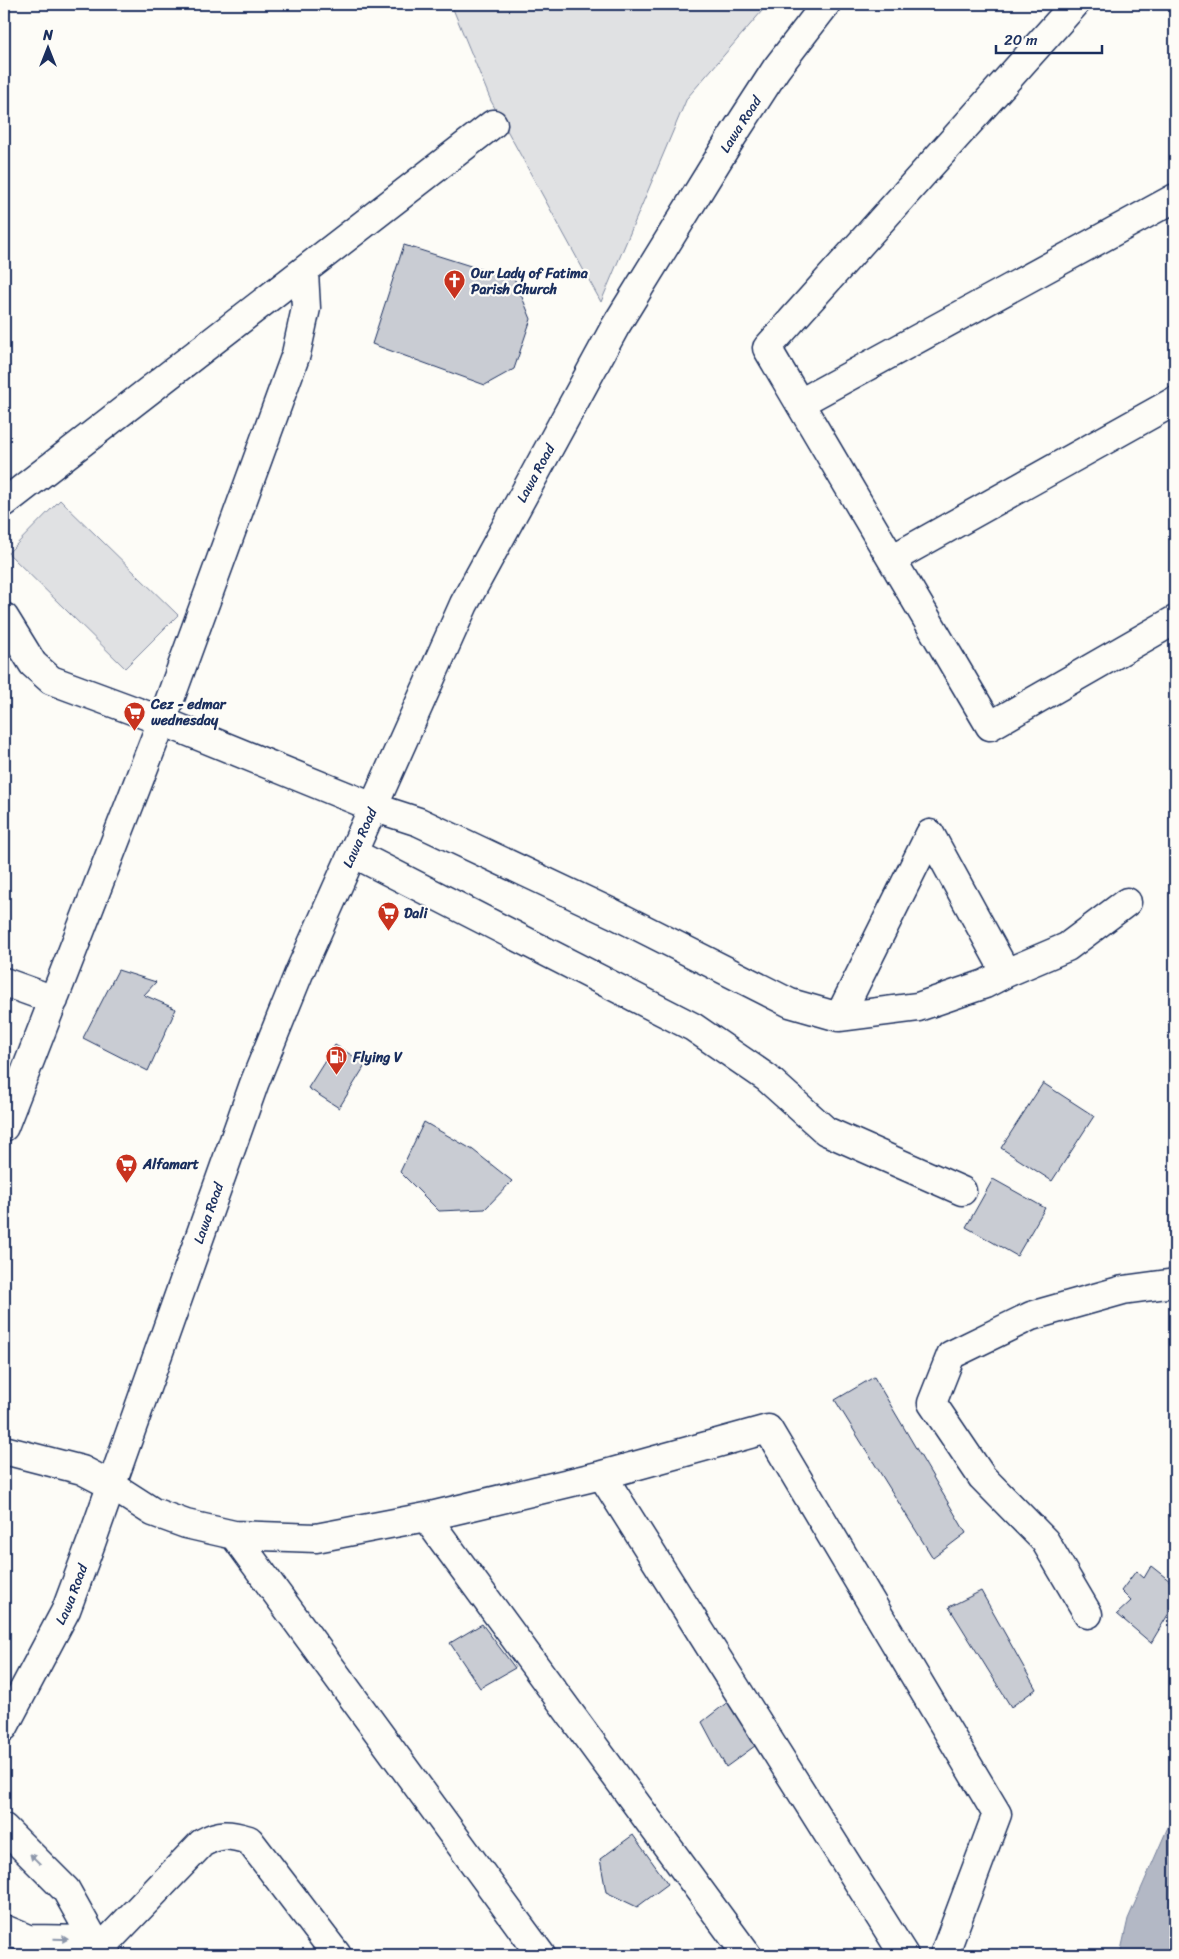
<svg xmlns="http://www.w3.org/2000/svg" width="1179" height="1959" font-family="Sriracha,sans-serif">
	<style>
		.green { fill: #e0e1e3; stroke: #7e88a0 }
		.water { fill: #b3b8c5; stroke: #76819c }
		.building { fill: #c9ccd3; stroke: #1b2f5e }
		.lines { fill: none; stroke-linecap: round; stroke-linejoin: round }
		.minor-casing { stroke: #1b2f5e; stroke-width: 31 }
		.major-casing { stroke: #1b2f5e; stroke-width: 31 }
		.minor { stroke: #fdfcf7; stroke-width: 28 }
		.major { stroke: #fdfcf7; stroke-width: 28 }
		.oneway { fill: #8c96aa }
		.labels { text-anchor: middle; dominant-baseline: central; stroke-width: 4.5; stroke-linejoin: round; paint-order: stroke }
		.street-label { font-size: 14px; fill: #1b2f5e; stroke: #fdfcf7 }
		.poi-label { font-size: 14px; font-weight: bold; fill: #1b2f5e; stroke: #fdfcf7; text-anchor: start }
	</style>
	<rect width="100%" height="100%" fill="#fdfcf7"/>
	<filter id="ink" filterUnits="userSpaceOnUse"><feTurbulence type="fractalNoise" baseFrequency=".02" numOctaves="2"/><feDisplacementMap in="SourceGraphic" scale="10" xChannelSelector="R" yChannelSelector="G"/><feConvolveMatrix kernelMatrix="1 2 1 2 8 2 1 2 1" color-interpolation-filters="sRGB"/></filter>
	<g filter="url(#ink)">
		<!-- green -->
		<path class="green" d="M451,4H768L687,98L601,302L491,101Z
			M60,500L178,615L125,668L8,553Z"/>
		<!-- water -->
		<path class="water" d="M1175,1811V1955H1120L1128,1919Z"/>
		<!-- building -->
		<path class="building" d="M404,245L515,280L531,319L514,369L485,385L372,344Z
			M118,970L156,982L144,995L176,1009L148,1071L83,1038Z
			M335,1045L366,1064L339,1108L308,1088Z
			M1043,1083L1094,1116L1052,1181L1001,1148Z
			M424,1122L473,1150L512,1181L485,1209L439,1211L400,1172Z
			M993,1179L1045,1208L1017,1256L966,1227Z
			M874,1377L966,1533L933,1558L835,1400Z
			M1151,1566L1175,1585V1603L1151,1643L1117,1614L1131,1601L1121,1591L1136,1571L1144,1578Z
			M981,1591L1036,1689L1011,1707L949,1607Z
			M482,1624L515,1668L480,1688L450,1643Z
			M729,1701L759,1743L726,1767L702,1722Z
			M633,1835L668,1884L637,1907L606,1892L600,1859Z"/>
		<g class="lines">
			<defs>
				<path id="minor" d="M1075,4L767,348L990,726L1175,620
					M800,403L1175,198
					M4,503L493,124
					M892,559L1175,401
					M4,617L33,664L51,680L162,721L373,807L419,822L614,914L790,1003L839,1017L918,1007L985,984L1006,973L1067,947L1127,902
					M930,834L1006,973
					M353,853L693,1027L767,1078L826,1131L962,1191
					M4,982L54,1000
					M839,1017L930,834
					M4,1127L162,721L296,354L306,308L304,272
					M4,1450L82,1470L111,1485L153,1512L186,1524L234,1535L316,1538L426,1517L602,1475L768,1429L997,1814L944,1955
					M602,1475L904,1955
					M426,1517L747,1955
					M234,1535L541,1955
					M1088,1614L1045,1541L982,1477L932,1403L951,1355L1031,1316L1123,1290L1175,1283
					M4,1828L66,1890L94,1940L108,1955
					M4,1929L28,1939L94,1940
					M101,1948L202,1843C220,1833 229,1834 249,1840L337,1955"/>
				<g id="major">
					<path id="s1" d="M4,1727L66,1610L91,1543L254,1084L299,973L464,604L615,327L732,137L776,69L826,4"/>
				</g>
			</defs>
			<!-- minor casing -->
			<use href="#minor" class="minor-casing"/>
			<!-- major casing -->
			<use href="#major" class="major-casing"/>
			<!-- minor -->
			<use href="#minor" class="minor"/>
			<!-- major -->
			<use href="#major" class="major"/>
		</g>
		<!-- one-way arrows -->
		<defs><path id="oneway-solid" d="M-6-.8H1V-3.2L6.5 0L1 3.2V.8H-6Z" transform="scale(1.25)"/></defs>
		<g class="oneway">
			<use href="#oneway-solid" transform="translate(35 1859) rotate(-135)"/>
			<use href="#oneway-solid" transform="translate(61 1939) rotate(1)"/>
		</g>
	</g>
	<!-- icons -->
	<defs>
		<symbol id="church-pin" viewBox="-11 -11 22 30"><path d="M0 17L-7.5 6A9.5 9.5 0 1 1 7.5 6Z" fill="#c8321e" stroke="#fdfcf7"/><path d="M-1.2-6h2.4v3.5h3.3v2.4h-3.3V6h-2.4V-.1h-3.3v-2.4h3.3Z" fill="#fff"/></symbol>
		<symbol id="supermarket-pin" viewBox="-11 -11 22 30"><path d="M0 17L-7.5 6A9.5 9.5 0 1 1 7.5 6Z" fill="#c8321e" stroke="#fdfcf7"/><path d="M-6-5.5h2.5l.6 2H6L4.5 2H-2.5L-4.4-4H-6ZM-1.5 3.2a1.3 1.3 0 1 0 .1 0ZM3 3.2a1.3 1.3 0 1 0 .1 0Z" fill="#fff"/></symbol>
		<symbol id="fuel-pin" viewBox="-11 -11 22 30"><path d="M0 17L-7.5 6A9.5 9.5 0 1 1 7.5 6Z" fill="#c8321e" stroke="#fdfcf7"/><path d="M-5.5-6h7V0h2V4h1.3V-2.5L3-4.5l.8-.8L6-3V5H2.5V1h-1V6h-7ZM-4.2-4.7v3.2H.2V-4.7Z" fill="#fff"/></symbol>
	</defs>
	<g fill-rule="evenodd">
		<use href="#church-pin" x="442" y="268" width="25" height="34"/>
		<use href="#supermarket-pin" x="122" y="700" width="25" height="34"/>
		<use href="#supermarket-pin" x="376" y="900" width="25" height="34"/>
		<use href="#fuel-pin" x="324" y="1044" width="25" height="34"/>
		<use href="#supermarket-pin" x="114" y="1152" width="25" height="34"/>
	</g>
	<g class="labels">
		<!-- street labels -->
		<g class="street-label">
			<text stroke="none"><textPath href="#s1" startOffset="1769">Lawa Road</textPath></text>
			<text stroke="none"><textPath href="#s1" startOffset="1364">Lawa Road</textPath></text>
			<text stroke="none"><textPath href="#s1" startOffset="959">Lawa Road</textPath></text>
			<text stroke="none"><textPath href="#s1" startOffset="554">Lawa Road</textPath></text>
			<text stroke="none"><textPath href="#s1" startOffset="149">Lawa Road</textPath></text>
		</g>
		<!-- poi labels -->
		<g class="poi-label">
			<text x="471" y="273">Our Lady of Fatima<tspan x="471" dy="16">Parish Church</tspan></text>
			<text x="151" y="704">Cez - edmar<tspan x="151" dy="16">wednesday</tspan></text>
			<text x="404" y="913">Dali</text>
			<text x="353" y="1057">Flying V</text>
			<text x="143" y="1164">Alfamart</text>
		</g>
	</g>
	<!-- margin -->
	<rect width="1179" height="1959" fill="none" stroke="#fdfcf7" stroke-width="20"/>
	<rect x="10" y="10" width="1159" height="1939" fill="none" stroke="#1b2f5e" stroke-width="2" filter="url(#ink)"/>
	<!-- north arrow -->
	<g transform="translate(48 48)" stroke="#fdfcf7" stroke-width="4" paint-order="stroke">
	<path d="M0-4L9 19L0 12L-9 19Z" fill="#1b2f5e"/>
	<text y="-8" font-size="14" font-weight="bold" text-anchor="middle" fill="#1b2f5e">N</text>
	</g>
	<!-- scale -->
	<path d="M996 45v8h106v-8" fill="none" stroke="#1b2f5e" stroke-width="2.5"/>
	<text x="1004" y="45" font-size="15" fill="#1b2f5e" stroke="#fdfcf7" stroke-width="4" paint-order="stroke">20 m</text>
</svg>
